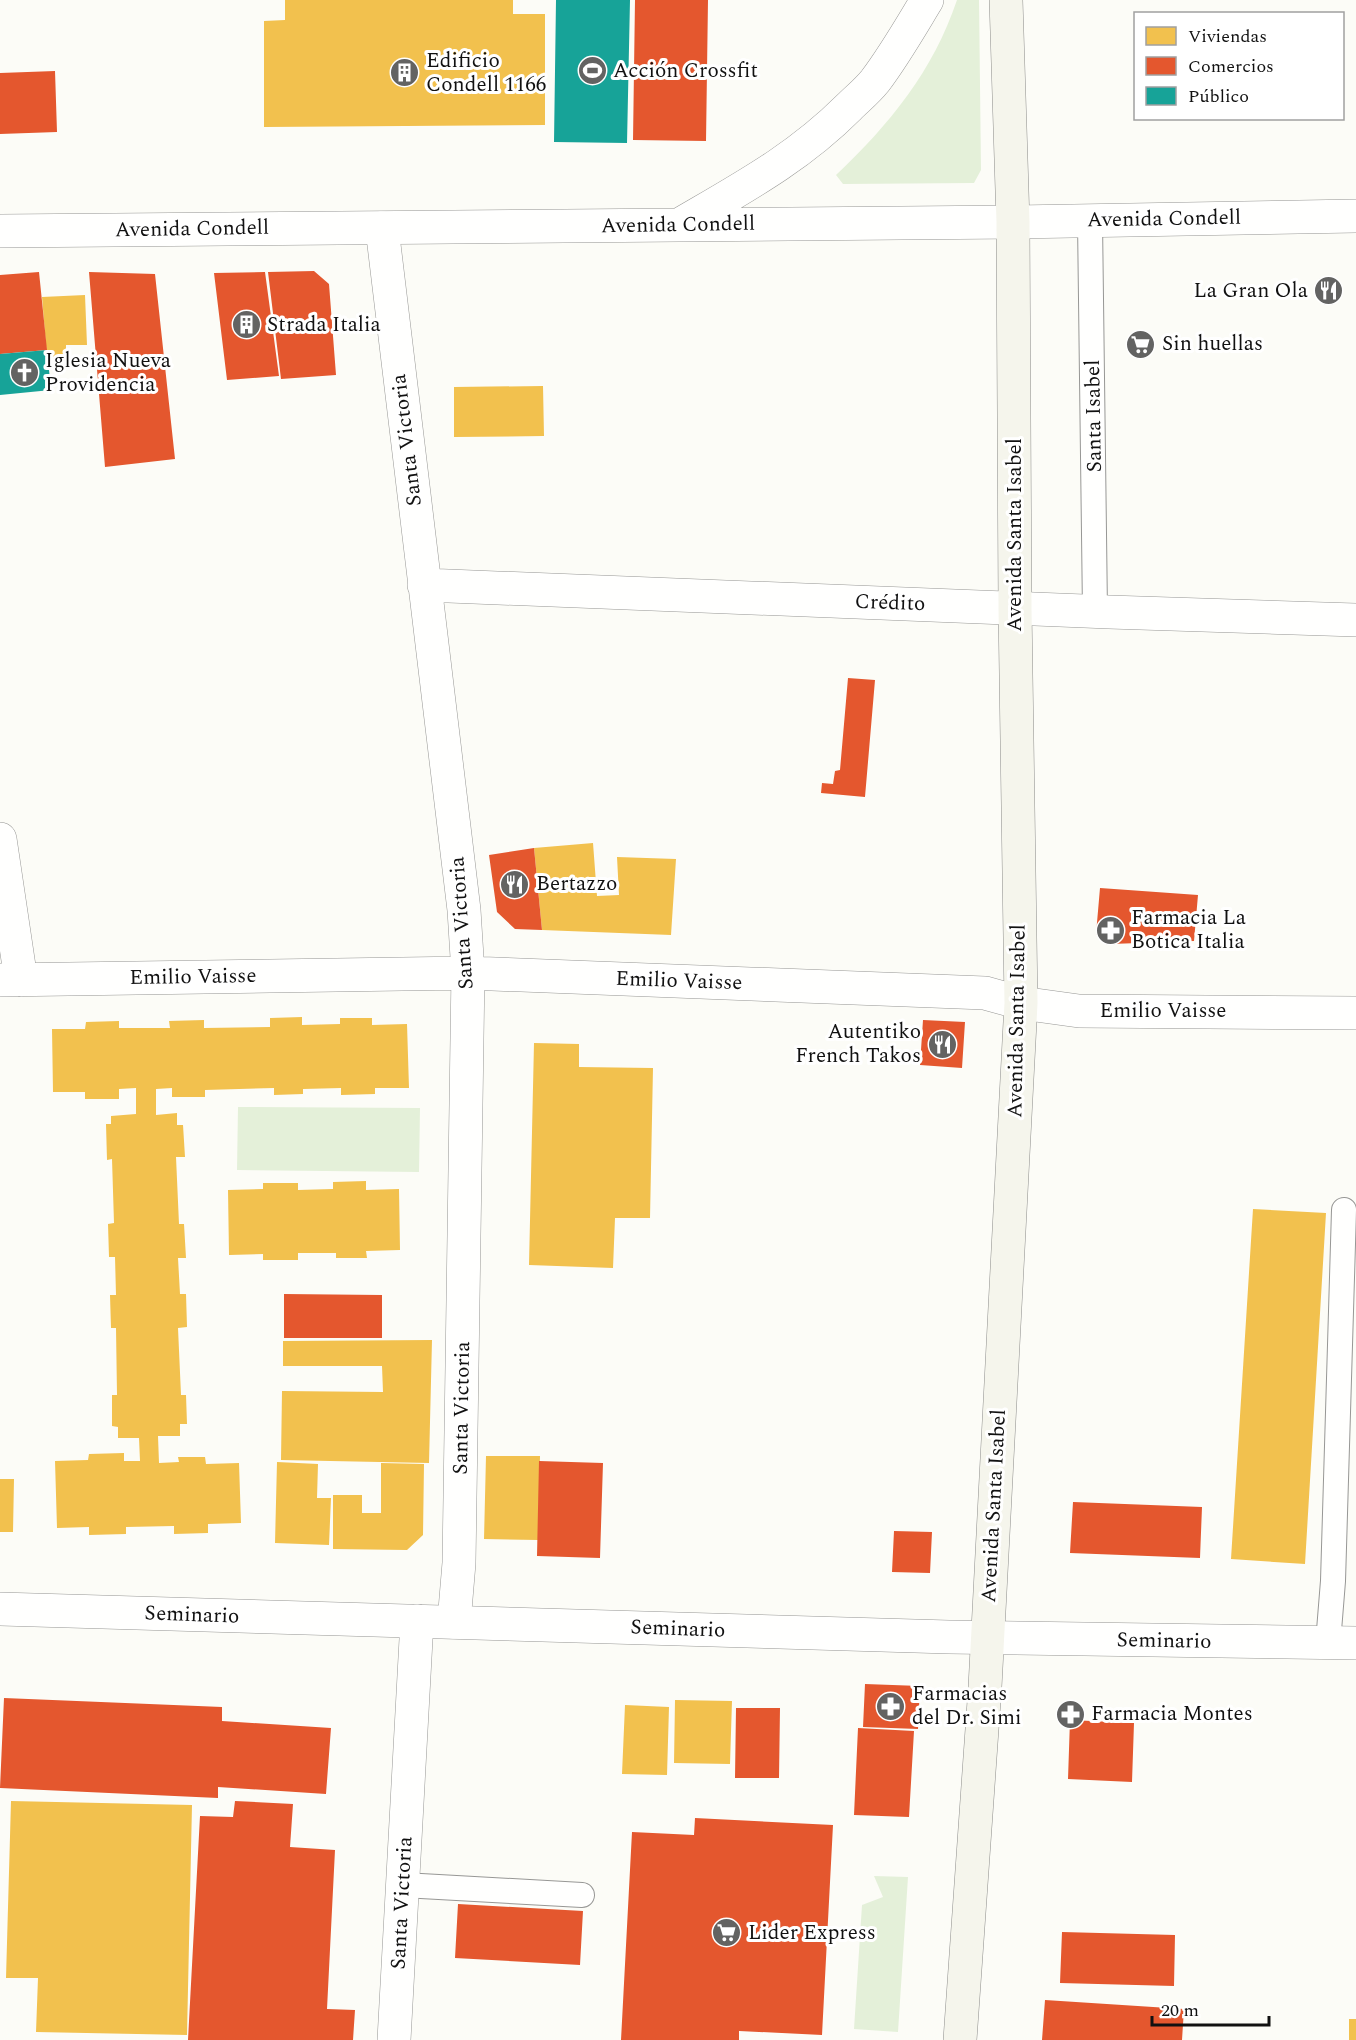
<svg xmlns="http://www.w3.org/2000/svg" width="1356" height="2040" font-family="Spectral,serif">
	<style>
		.green { fill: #e4f0d9 }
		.homes { fill: #f2c14e }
		.shops { fill: #e4572e }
		.public { fill: #17a398 }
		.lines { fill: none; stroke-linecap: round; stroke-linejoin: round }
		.service-casing { stroke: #979795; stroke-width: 26 }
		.minor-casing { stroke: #979795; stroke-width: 34 }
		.tertiary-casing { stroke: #979795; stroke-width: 34 }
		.secondary-casing { stroke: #8d8d8b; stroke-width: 34 }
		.service { stroke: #fffffe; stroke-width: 24 }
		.minor { stroke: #fffffe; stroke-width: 33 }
		.tertiary { stroke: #fffffe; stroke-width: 33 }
		.secondary { stroke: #f5f5ec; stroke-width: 33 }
		.labels { text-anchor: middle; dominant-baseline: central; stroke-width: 6; stroke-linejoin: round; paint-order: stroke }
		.poi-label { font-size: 21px; fill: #111; stroke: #fff; text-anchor: start }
		.street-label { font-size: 21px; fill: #111; stroke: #fff }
	</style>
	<rect width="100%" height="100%" fill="#fcfcf7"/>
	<!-- green -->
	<path class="green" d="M957,0H979L981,170L974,183L843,184L836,175C890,124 933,71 957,0Z
		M238,1107L420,1108L419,1172L237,1170Z
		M874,1876L908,1877L898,2032L854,2029L862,1905L883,1897Z"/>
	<!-- homes -->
	<path class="homes" d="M285,0H513V14H545V125L264,127V21L285,20Z
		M85,295L87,345H66V356L47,357L42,297Z
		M543,386L544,436L454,437V387Z
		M593,843L597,896L619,895L617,857L676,859L671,935L542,930L534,848Z
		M302,1017V1025L340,1024V1018H372V1025L407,1024L409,1088H375V1094L341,1095V1088L303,1089V1094L274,1095V1088L205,1090V1097H172V1088L156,1089V1115L177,1113V1125H183L185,1157H176L179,1224H184L186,1258H178L180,1294H186L187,1327L178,1328L181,1395H186L187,1424H180V1436H158L159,1463L179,1462L178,1457H205L206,1464L239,1463L241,1523L208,1524V1533L174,1534V1526L126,1527V1534L89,1535V1527L57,1528L55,1461L88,1460L89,1454L124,1453V1461H140L139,1438H118V1427L112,1426V1395H117L116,1328H111L110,1295H116L115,1257H109L108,1224L114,1223L112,1159L107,1160L106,1124H111V1116L136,1114V1088L119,1089V1099H85V1092H53L52,1029H85L86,1022L119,1021V1028H170L169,1021L204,1020V1028L270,1027V1018Z
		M534,1043L579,1044V1067L653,1068L650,1218H615L613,1268L529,1265Z
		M366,1181V1190L399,1189L400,1250L366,1251L367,1258H336V1253H298V1260H263V1254L229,1255L228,1190L263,1189V1183H298V1190L333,1189V1182Z
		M1253,1209L1326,1213L1305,1564L1231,1559Z
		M432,1340L429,1463L281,1460L282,1391L383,1392L382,1366H283V1341Z
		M486,1456H540L538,1540L484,1539Z
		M277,1462L318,1464L317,1498H331L329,1545L275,1543Z
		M381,1463L424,1464L423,1535L407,1550L333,1549V1495H362V1513H381Z
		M0,1479H14L13,1532H0Z
		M675,1700L732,1701L730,1764L674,1763Z
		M625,1705L669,1707L667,1775L622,1774Z
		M11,1801L192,1805L187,2035L36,2032L38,1978H6Z
		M1349,2019H1356V2040H1349Z"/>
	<!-- shops -->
	<path class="shops" d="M635,0H708L706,141L633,140Z
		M55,71L57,132L0,134V73Z
		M314,271L329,284L336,375L281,379L268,272Z
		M39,272L47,350L0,354V275Z
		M89,272L155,274L175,459L105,467Z
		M265,272L279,376L227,380L214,273Z
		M848,678L875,680L865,797L821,793L822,783L833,784L835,771L840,770Z
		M534,848L542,930L515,929L497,912L489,855Z
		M1100,888L1198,895L1194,941L1111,944L1096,934Z
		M923,1020L965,1022L962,1068L920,1065Z
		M284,1294L382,1295V1338H284Z
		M539,1461L603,1463L600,1558L537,1556Z
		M1073,1502L1202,1507L1200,1558L1070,1553Z
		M894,1531L932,1532L930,1573L892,1572Z
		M865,1684L920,1686L918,1729L863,1727Z
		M4,1698L222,1707V1721L331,1728L326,1794L218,1787V1798L0,1788Z
		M736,1708H780L779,1778H735Z
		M1070,1720L1134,1723L1132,1782L1068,1779Z
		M858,1728L914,1731L909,1817L854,1815Z
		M235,1801L293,1804L290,1847L335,1850L327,2009L355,2010L353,2040H188L200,1816L233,1817Z
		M695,1818L833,1825L822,2035L739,2031V2040H621L632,1832L694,1835Z
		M458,1904L583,1911L580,1965L455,1958Z
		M1062,1932L1175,1935L1174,1986L1060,1983Z
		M1045,2000L1184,2009L1182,2040H1042Z"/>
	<!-- public -->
	<path class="public" d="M556,0H630L627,143L554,142Z
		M47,350L51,390L0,395V354Z"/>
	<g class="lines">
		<defs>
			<path id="service" d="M1090,221L1095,612
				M1328,1643L1333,1581L1344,1210
				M403,1885L582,1895"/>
			<path id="minor" d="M382,228L464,910L468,973L459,1563L454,1622
				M424,585L1109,612L1356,620
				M0,839L21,980
				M0,980L468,973L985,993L1021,1003L1079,1011L1356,1013
				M394,2040L417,1621"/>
			<path id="tertiary" d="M679,225C742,188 797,159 849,107C857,99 867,91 875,81C894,56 910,28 927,0
				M0,231L1013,222L1356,216
				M0,1609L949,1637L1356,1643"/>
			<path id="secondary" d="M960,2040L985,1687L1021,1003L1015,608L1013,222L1006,0"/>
		</defs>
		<!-- service casing -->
		<use href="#service" class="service-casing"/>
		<!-- minor casing -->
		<use href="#minor" class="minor-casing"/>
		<!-- tertiary casing -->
		<use href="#tertiary" class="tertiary-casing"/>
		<!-- secondary casing -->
		<use href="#secondary" class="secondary-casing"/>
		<!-- service -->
		<use href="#service" class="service"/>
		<!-- minor -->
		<use href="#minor" class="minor"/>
		<!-- tertiary -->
		<use href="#tertiary" class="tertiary"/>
		<!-- secondary -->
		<use href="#secondary" class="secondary"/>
	</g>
	<!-- icons -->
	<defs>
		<symbol id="stadium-disc" viewBox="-11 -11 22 22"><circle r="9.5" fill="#636362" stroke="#fff"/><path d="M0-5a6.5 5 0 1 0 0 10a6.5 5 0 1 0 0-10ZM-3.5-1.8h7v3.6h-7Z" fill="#fff"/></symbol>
		<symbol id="building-disc" viewBox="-11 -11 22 22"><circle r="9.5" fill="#636362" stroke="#fff"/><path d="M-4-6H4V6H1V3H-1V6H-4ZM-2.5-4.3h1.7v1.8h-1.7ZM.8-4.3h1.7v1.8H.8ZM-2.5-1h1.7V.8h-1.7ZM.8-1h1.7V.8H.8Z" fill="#fff"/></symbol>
		<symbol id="restaurant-disc" viewBox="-11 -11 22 22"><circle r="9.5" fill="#636362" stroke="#fff"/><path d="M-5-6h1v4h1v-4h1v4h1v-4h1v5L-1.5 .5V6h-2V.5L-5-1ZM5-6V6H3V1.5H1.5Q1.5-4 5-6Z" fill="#fff"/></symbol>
		<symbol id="supermarket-disc" viewBox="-11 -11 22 22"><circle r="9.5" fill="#636362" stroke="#fff"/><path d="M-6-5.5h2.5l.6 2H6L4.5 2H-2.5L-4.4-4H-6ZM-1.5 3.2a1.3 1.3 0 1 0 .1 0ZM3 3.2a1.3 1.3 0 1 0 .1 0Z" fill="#fff"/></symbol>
		<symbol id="church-disc" viewBox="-11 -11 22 22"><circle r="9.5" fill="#636362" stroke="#fff"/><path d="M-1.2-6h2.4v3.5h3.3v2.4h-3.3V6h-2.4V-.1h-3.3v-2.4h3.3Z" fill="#fff"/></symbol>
		<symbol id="pharmacy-disc" viewBox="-11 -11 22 22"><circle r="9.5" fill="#636362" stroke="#fff"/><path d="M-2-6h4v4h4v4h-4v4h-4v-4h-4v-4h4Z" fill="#fff"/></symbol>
	</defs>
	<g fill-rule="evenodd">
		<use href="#stadium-disc" x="576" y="54" width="33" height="33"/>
		<use href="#building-disc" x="388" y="56" width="33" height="33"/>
		<use href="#restaurant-disc" x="1312" y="274" width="33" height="33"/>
		<use href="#building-disc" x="230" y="308" width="33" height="33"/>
		<use href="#supermarket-disc" x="1124" y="328" width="33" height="33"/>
		<use href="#church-disc" x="8" y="356" width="33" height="33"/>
		<use href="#restaurant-disc" x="498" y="868" width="33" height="33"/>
		<use href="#pharmacy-disc" x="1094" y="914" width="33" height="33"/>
		<use href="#restaurant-disc" x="926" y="1028" width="33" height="33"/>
		<use href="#pharmacy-disc" x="874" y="1690" width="33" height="33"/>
		<use href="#pharmacy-disc" x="1054" y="1698" width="33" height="33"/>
		<use href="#supermarket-disc" x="710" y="1916" width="33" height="33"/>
	</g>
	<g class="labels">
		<!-- poi labels -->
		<g class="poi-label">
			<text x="426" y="61">Edificio<tspan x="426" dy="24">Condell 1166</tspan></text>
			<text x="613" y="71">Acción Crossfit</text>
			<text x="1308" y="291" text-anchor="end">La Gran Ola</text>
			<text x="267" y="325">Strada Italia</text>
			<text x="1162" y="344">Sin huellas</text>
			<text x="45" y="361">Iglesia Nueva<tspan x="45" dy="24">Providencia</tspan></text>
			<text x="536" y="884">Bertazzo</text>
			<text x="1131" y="918">Farmacia La<tspan x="1131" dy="24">Botica Italia</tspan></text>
			<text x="921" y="1032" text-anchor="end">Autentiko<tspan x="921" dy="24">French Takos</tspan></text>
			<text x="912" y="1694">Farmacias<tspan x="912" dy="24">del Dr. Simi</tspan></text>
			<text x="1091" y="1714">Farmacia Montes</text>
			<text x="748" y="1933">Lider Express</text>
		</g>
		<!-- street labels -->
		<g class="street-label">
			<text transform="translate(1164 219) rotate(-1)">Avenida Condell</text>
			<text transform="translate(678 225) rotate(-1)">Avenida Condell</text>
			<text transform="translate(192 229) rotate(-1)">Avenida Condell</text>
			<text transform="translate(1094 416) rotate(-91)">Santa Isabel</text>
			<text transform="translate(407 440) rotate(-97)">Santa Victoria</text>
			<text transform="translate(1015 535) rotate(-90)">Avenida Santa Isabel</text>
			<text transform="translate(890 603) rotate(2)">Crédito</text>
			<text transform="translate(462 923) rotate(-94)">Santa Victoria</text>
			<text transform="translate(193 977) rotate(-1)">Emilio Vaisse</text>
			<text transform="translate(679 981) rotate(2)">Emilio Vaisse</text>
			<text x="1163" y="1011">Emilio Vaisse</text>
			<text transform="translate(1017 1021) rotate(-89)">Avenida Santa Isabel</text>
			<text transform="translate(462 1408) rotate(-89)">Santa Victoria</text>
			<text transform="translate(994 1506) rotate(-87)">Avenida Santa Isabel</text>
			<text transform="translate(192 1615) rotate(2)">Seminario</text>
			<text transform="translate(678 1629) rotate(2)">Seminario</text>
			<text transform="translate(1164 1641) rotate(1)">Seminario</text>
			<text transform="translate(402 1903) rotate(-87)">Santa Victoria</text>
		</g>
	</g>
	<!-- legend -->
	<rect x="1134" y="12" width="210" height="108" fill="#ffffff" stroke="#a0a0a0" stroke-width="1.5"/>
	<rect x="1146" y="27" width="30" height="18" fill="#f2c14e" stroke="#a0a0a0" stroke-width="1.5"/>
	<text x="1188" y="42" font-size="18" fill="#111111">Viviendas</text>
	<rect x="1146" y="57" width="30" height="18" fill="#e4572e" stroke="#a0a0a0" stroke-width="1.5"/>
	<text x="1188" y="72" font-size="18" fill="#111111">Comercios</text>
	<rect x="1146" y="87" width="30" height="18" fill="#17a398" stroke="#a0a0a0" stroke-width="1.5"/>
	<text x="1188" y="102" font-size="18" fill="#111111">Público</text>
	<!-- scale -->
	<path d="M1152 2016v9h117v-9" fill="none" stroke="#111111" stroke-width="3"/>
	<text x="1161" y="2016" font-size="18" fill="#111111" stroke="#ffffff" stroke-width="4.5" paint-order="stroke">20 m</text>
</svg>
